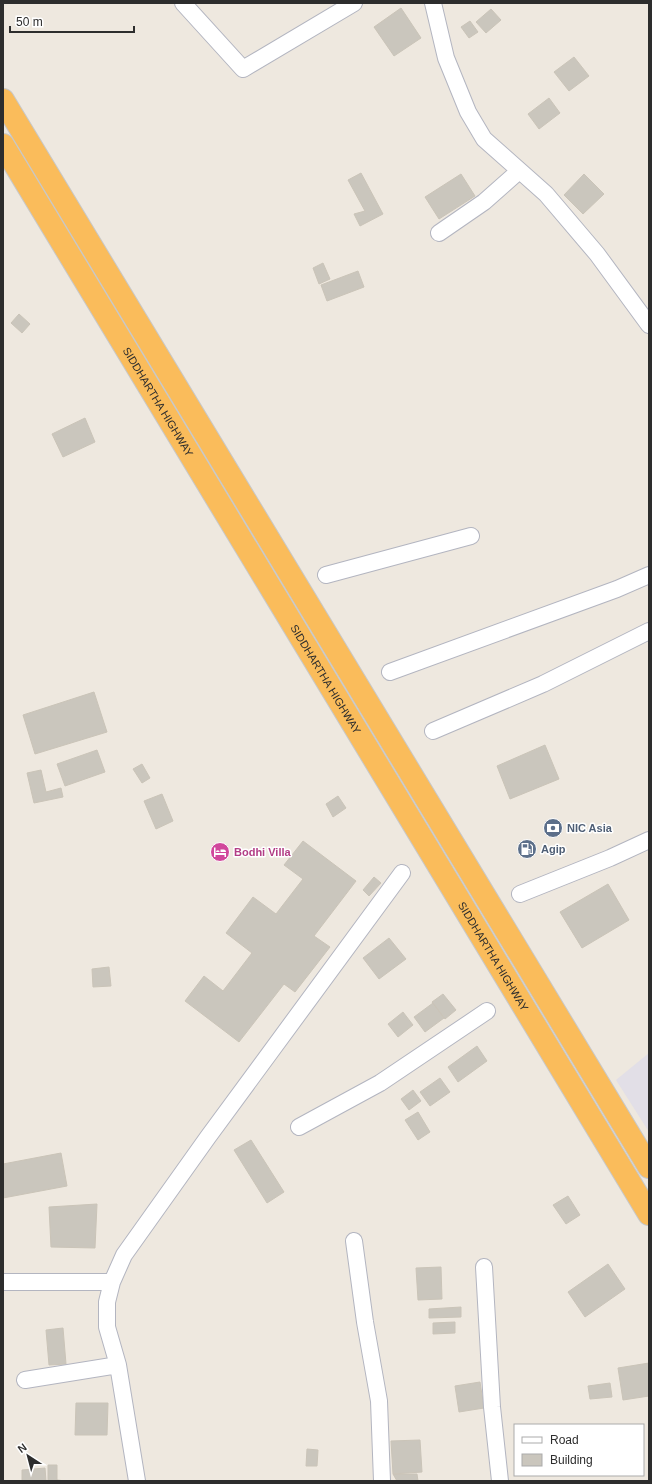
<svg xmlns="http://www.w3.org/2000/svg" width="652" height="1484" font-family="Helvetica,sans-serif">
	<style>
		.industrial { fill: #e2dfe7 }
		.building { fill: #cac6bd; stroke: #cac4b8 }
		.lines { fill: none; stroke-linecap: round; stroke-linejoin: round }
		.minor-casing { stroke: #b3b5c0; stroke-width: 18 }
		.trunk-casing { stroke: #c8c8c8; stroke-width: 24 }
		.minor { stroke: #fff; stroke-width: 16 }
		.trunk { stroke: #fabc5b; stroke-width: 22 }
		.labels { text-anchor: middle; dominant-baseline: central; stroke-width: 3; stroke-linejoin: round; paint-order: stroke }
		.street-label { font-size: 11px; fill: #2d2d2d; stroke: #fff }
		.service-label { font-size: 11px; font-weight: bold; fill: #4e5e75; stroke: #fff; text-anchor: start }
		.hotel-label { font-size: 11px; font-weight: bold; fill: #b23c85; stroke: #fff; text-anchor: start }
	</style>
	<rect width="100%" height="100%" fill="#eee8df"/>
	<!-- industrial -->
	<path class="industrial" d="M649,1053V1132L616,1080Z"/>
	<!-- building -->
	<path class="building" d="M401,8L421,38L394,56L374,27Z
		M491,9L501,20L486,33L476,22Z
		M470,21L478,32L469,38L461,27Z
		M574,57L589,76L569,91L554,72Z
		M549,98L560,113L539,129L528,114Z
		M361,173L383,214L360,226L354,214L365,211L348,180Z
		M461,174L475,196L439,219L425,197Z
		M584,174L604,194L583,214L564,195Z
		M323,263L330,279L319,284L313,268Z
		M358,271L364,287L327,301L321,285Z
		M19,314L30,324L22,333L11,323Z
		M85,418L95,442L63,457L52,434Z
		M94,692L107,732L35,754L23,715Z
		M545,745L559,779L510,799L497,766Z
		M97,750L105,772L65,786L57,764Z
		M142,764L150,778L142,783L133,769Z
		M41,770L46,792L61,788L63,797L34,803L27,773Z
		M162,794L173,821L156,829L144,801Z
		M338,796L346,808L333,817L326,804Z
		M303,841L356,881L314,936L330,947L295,992L284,984L239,1042L185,1001L204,976L223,991L252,953L226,933L253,897L276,914L303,879L284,865Z
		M374,877L381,883L369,896L363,890Z
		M608,884L629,920L582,948L560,912Z
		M389,938L406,959L379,979L363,958Z
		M109,967L111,986L93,987L92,969Z
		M443,994L456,1010L445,1019L432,1002Z
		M433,1003L444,1018L425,1032L414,1017Z
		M403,1012L413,1025L398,1037L388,1024Z
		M477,1046L487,1061L458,1082L448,1067Z
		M440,1078L450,1092L430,1106L420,1092Z
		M413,1090L421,1101L409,1110L401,1099Z
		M418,1112L430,1132L418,1140L405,1120Z
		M251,1140L284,1192L267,1203L234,1150Z
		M61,1153L67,1186L3,1198V1164Z
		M568,1196L580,1215L566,1224L553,1205Z
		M97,1204L95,1248L51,1247L49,1207Z
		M608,1264L625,1289L585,1317L568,1292Z
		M441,1267L442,1299L418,1300L416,1268Z
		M461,1307V1317L429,1318V1309Z
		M455,1322V1333L433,1334V1323Z
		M63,1328L66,1364L49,1365L46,1330Z
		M649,1363V1396L623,1400L618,1368Z
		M480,1382L484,1408L459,1412L455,1386Z
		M610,1383L612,1397L590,1399L588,1386Z
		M76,1403H108L107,1435H75Z
		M420,1440L422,1472L393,1474L391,1441Z
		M307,1449L318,1450L317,1466H306Z
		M48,1465H57V1480L66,1481H48Z
		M45,1468L46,1481H22V1470Z
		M393,1474H417L418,1481H397Z"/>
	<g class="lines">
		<defs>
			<path id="minor" d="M183,3L243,69L354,3
				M433,3L446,58L468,112L484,139L546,194L597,254L649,325
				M439,233L484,202L519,171
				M326,575L471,536
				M390,672L617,589L649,575
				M433,731L543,684L649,631
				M520,894L610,858L649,840
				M299,1127L380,1083L487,1011
				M354,1241L365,1322L379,1401L382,1481
				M484,1267L492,1407L500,1481
				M3,1282H112
				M25,1380L118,1365
				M137,1481L118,1365L107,1327V1302L112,1282L124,1255L208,1137L402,873"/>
			<g id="trunk">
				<path d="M3,100L649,1167"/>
				<path id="s1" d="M3,145L649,1214"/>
			</g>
		</defs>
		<!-- minor casing -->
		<use href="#minor" class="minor-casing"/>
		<!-- trunk casing -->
		<use href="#trunk" class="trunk-casing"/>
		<!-- minor -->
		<use href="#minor" class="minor"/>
		<!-- trunk -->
		<use href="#trunk" class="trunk"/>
	</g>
	<!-- icons -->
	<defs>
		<symbol id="bank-disc" viewBox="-11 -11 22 22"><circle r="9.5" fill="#5c6f8a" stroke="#fff"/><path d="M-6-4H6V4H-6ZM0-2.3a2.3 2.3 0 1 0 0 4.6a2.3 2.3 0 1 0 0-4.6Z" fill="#fff"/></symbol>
		<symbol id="fuel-disc" viewBox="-11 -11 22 22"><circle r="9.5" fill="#5c6f8a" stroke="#fff"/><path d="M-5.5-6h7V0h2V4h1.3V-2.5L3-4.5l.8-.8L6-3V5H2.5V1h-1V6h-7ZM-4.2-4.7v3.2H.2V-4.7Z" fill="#fff"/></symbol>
		<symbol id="hotel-disc" viewBox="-11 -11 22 22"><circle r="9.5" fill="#d1479c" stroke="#fff"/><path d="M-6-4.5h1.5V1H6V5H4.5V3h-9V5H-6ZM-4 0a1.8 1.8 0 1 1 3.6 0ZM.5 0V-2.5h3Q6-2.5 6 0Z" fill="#fff"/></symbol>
	</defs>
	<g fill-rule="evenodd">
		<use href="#bank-disc" x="542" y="817" width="22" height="22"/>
		<use href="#fuel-disc" x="516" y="838" width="22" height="22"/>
		<use href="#hotel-disc" x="209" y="841" width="22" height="22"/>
	</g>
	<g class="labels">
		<!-- street labels -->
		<g class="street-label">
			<text stroke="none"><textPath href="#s1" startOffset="300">SIDDHARTHA HIGHWAY</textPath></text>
			<text stroke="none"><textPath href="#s1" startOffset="624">SIDDHARTHA HIGHWAY</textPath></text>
			<text stroke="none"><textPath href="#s1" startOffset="948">SIDDHARTHA HIGHWAY</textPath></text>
		</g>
		<!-- service labels -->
		<g class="service-label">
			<text x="567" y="828">NIC Asia</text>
			<text x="541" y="849">Agip</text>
		</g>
		<!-- hotel labels -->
		<g class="hotel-label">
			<text x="234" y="852">Bodhi Villa</text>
		</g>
	</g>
	<!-- border -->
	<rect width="652" height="1484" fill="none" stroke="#2d2d2d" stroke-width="8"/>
	<!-- legend -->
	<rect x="514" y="1424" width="130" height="52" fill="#ffffff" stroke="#ababab"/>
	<rect x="522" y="1437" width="20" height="6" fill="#ffffff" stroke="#ababab"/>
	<text x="550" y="1444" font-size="12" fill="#2d2d2d">Road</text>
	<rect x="522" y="1454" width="20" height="12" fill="#cac6bd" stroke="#ababab"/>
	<text x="550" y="1464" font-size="12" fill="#2d2d2d">Building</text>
	<!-- north arrow -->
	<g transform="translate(28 1456) rotate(324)" stroke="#ffffff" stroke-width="3" paint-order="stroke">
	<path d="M0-3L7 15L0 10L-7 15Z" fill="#2d2d2d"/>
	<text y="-6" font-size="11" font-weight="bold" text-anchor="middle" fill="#2d2d2d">N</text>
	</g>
	<!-- scale -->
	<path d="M10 26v6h124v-6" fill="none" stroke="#2d2d2d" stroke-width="2"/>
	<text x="16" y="26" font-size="12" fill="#2d2d2d" stroke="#ffffff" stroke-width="3" paint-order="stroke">50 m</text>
</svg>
